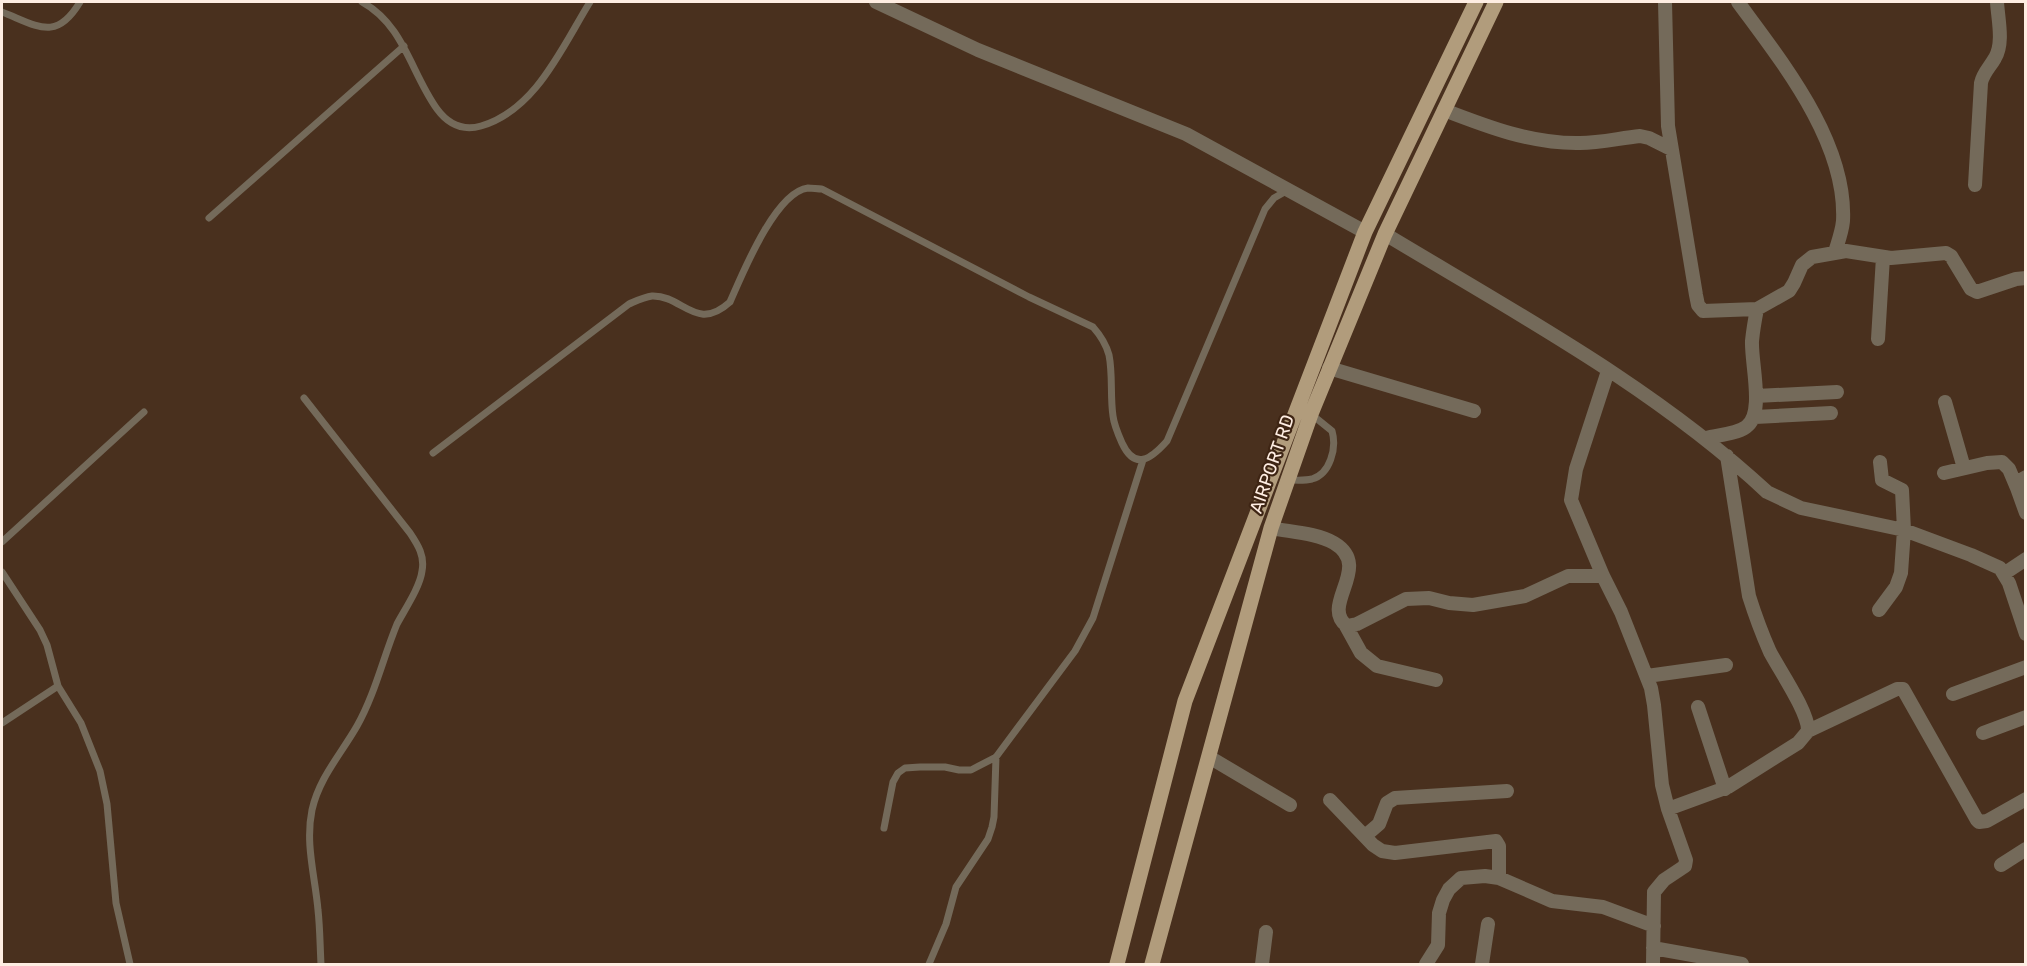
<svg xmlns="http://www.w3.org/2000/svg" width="2027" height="966" font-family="Rubik,sans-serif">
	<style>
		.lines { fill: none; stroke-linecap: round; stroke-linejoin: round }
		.lane { stroke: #746a5a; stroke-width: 7 }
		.street { stroke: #746a5a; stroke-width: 14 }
		.primary { stroke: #b19c7c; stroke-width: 15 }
		.labels { text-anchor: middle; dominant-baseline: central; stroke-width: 4.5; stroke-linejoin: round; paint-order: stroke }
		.street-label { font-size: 18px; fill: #feede2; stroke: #3e2514 }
	</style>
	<rect width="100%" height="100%" fill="#49301e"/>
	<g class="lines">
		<!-- lane -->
		<path class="lane" d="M362,2C404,25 411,73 437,109C448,124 463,131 481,126C536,110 562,47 590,2
			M2,12C38,26 56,42 80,2
			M209,218L404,46
			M304,398L410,533C418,545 425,556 422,571C420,587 405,609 397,624C383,658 375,694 357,726C341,754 319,778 312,810C305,844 315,876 318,910C320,928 320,946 321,964
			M433,453L629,304C636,301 644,297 652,296C683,295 696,333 730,302C742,275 775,192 808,188C812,188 818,189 822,189L1029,297L1093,327C1101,336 1106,344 1109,355C1113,375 1110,396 1113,416C1114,425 1118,434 1122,443C1135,471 1151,459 1167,441L1265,209L1274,198L1288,190
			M1288,480C1295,480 1304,481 1312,479C1330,474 1337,448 1332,431L1311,414
			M2,542L144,412
			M2,572L40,630L47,645L58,686L81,723L100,771L107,804L116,903L130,964
			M2,723L58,686
			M884,828L893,782L898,773L905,768L920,767H945L959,770H971L996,757L1075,651L1093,618L1143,460
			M929,964L946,924L956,887L988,839L992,827L994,817L996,757"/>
		<!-- street -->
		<path class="street" d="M876,2L978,50L1186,134L1365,232
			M1665,2L1668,126L1696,295L1698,305L1703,311L1757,309L1789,291L1794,283L1802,265L1812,257L1846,251L1891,258L1946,253L1951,256L1971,289L1977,292L2016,279L2026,278
			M1738,2C1782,62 1847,142 1843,221C1842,232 1838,242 1835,252
			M1444,110C1488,127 1532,144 1580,143C1600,143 1620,138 1640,136L1649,138L1671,149
			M1975,185L1981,83C1983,73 1990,67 1995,58C2004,43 1998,19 1997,2
			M1385,234C1516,313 1654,387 1767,492L1801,508L1904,530L1971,555L2000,568L2009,583L2026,634
			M1878,339L1883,257
			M1329,368L1474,411
			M1608,371L1576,469L1571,500L1603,576L1621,612L1651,688L1654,705L1662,785L1668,809L1686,860L1685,866L1664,880L1654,892L1653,964
			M1756,396L1837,392
			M1945,402L1964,468
			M1755,417L1831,413
			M1706,438C1718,435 1736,434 1746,427C1765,414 1751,364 1752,341C1753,331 1755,319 1757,309
			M1944,473L1987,463L2002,462L2009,469L2017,488
			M2026,477L2019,481L2017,488L2026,513
			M1271,528C1291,532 1317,533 1334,543C1374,567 1319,605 1347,626L1357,624L1406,599L1429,598L1449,603L1473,605L1525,596L1568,576H1603
			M2005,573L2026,559
			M1879,610L1896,587L1901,573L1904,530L1902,490L1882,480L1880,462
			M1345,624L1361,653L1377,666L1436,680
			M1647,676L1726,665
			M1953,694L2026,667
			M1698,707L1725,789
			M1808,731L1897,689H1903L1977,820L1979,822L1987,821L2026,799
			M1983,733L2026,717
			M1209,757L1290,805
			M1330,800L1373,845L1382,851L1395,853L1496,841L1499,846V878
			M1668,809L1728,787L1798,743L1808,731C1809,713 1780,671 1770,652C1762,634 1755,615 1749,596L1727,456
			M1365,836L1379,824L1387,803L1395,798L1507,791
			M2001,865L2026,849
			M1653,948L1742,964
			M1262,964L1266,932
			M1426,964L1438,945L1439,913L1443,900L1449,889L1461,878L1485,876L1499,878L1552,901L1603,907L1654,926
			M1482,964L1488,924"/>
		<!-- primary -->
		<path class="primary" d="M1117,964L1185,701L1365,232L1476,2
			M1152,964L1271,528L1311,414L1385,234L1496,2"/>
	</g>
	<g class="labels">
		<!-- street labels -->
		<g class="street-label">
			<text transform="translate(1272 464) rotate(-71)">AIRPORT RD</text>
		</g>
	</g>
	<!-- border -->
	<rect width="2027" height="966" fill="none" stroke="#feede2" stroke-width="6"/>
</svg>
